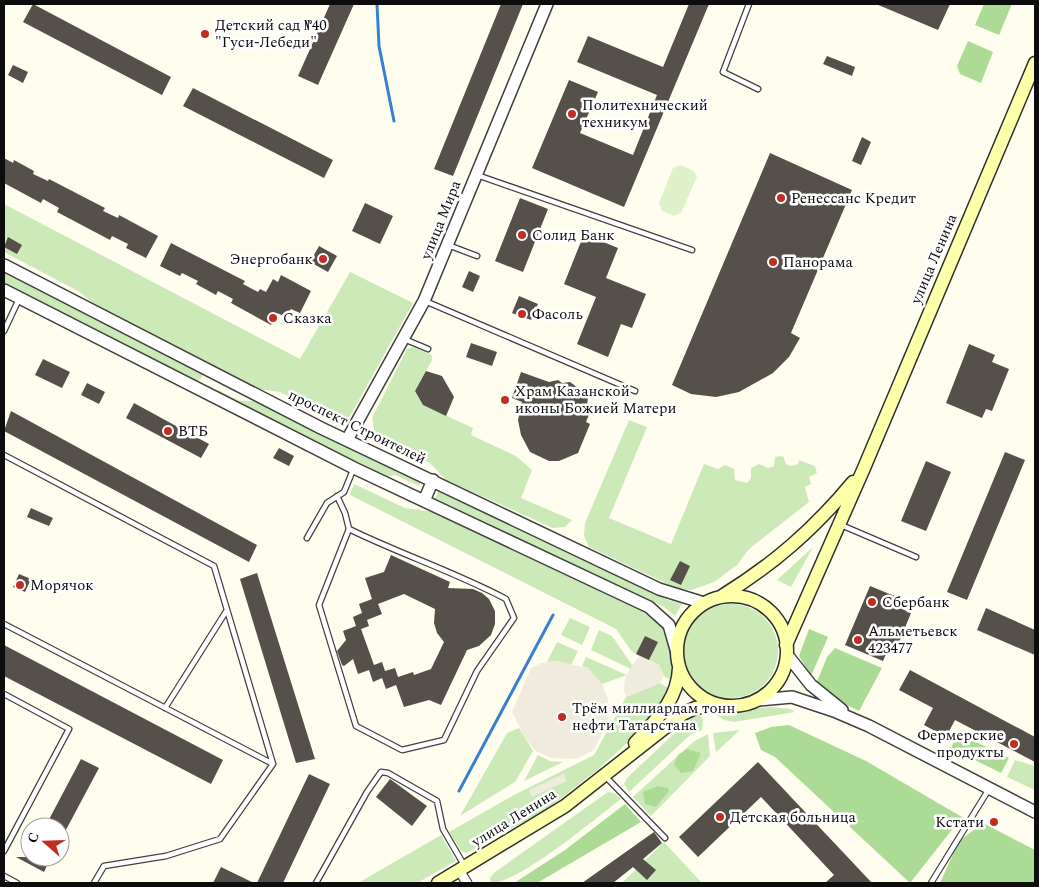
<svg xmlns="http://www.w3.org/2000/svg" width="1039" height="887" font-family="Spectral,serif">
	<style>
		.green { fill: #cbeab7 }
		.forest { fill: #acdb96 }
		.pitch { fill: #def1c9 }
		.plaza { fill: #efecdd }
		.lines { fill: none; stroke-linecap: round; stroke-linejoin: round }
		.stream { stroke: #3780d0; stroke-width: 3 }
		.building { fill: #56504a; fill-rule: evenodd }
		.service-casing { stroke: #404040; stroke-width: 7 }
		.minor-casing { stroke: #404040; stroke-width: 11 }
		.tertiary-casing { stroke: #404040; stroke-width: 14 }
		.secondary-casing { stroke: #2f2f2f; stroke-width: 15 }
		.service { stroke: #fff; stroke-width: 4.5 }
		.minor { stroke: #fff; stroke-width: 9 }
		.tertiary { stroke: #fff; stroke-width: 11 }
		.secondary { stroke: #feffa9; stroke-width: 12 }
		.poi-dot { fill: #c02e23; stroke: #fff; stroke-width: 2 }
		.labels { text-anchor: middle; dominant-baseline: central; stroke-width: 5; stroke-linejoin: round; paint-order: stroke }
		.poi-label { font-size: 15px; fill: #0d0d0d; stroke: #fff; text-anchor: start }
		.street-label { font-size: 15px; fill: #0d0d0d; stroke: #fff }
	</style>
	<rect width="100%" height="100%" fill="#fffeee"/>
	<!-- green -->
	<path class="green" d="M4,204L300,359L350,272L413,303L350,416L343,421H333L280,392L257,389L103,311L78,291L4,252Z
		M4,272L203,375L197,383L4,283Z
		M413,347L432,355V360L415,391L423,405L473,428L471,435L516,456L532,470L521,498L572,520L565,527L553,528L446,480L430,463L376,440L372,418L407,349Z
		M218,390L240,401H253L421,482L419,486L395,475L387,477L216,394Z
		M629,420L647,427L609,518L671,544L704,464L718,469L725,465L734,469L735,480L747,483L751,478V468L759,464L768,468L774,466L775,457L783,456L786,464L791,466L798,464L799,460L815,466L817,473L809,477L811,484L805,487L809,502L749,549L737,565L714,582L692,590L678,589L589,547L584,536L585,523Z
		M354,484L405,508L434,512L643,612C649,617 657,621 662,627C673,639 673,665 671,680L664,676L659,665L632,652L616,629L350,495Z
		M439,490L668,600L682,604L675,616L664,607L435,498Z
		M813,547L791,587L777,580Z
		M684 651a47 47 0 1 1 94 0a47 47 0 1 1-94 0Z
		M570,618L590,627L582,645L561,635Z
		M599,630L612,636L632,665L631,669L591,650Z
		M557,642L578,651L571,665L558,661L547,662Z
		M586,657L627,675L602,684L588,668L582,666Z
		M660,683L671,690L663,705L636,735L596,771L547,809L467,853L461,851L449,832L514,795L594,755L626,697Z
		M772,707L790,709L795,712L734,722L724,720L711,712C732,713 751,708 772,707Z
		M697,714L703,719L702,730L690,735L629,792L624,784L627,778L680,728Z
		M519,728L533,751L515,782L460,816L507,733Z
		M740,730L716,752L713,733Z
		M708,734L710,756L651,816L633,797L693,742Z
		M538,755L550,761L563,762L524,781Z
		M1015,760L1035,766V790L1007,777Z
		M608,792L614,793L621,799C596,818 519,883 491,883L490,878L495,872Z
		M441,835L456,861L417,883H358Z
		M664,842L702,883H622Z"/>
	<!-- forest -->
	<path class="forest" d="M984,4H1012L999,35L975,25Z
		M968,41L993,52L981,83L960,74L957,66Z
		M809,629L828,637L811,676L799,656Z
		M835,648L882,668L859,711L829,696L816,684L827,657Z
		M789,725L866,761L962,817L910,883L775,757L761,750L755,733L771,727Z
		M958,733L1009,758L1001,773L951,748Z
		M687,749L701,753L693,771L681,773L674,765L678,755Z
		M658,786L668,788L669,791L656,807L645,804L643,792Z
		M625,804L641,822L537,883H514L565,850Z
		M983,823L1035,850V883H940L959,841Z"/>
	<!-- pitch -->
	<path class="pitch" d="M681,165L694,171L697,177L681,213L674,216L662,211L659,203L673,168Z"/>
	<!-- plaza -->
	<path class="plaza" d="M640,656L659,665L664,676L660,683L626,697L624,690L625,679L632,665Z
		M558,661L588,668L602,684L608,699V721L594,750L576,759L551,758L536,751L525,738L512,712L531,668L541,663Z
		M564,774L567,781L532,797L529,790Z"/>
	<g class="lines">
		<!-- stream -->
		<path class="stream" d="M377,4L379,46L394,121
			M459,791L553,615"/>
	</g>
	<!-- building -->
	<path class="building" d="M33,4L171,77L162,95L23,22Z
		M330,4H354L318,85L298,76Z
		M501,4H523L453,176L434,169Z
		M689,4H709L624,207L532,168L569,80L598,92L580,133L633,155L657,95L577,62L588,36L663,67Z
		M876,4H950L938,30Z
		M827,56L855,67L852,76L823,64Z
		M13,65L28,72L23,83L8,75Z
		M193,88L333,160L324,178L183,106Z
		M862,137L871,142L861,165L852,161Z
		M770,153L852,190L791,333L800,338L789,357L773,373L739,392L716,397L691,394L672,385Z
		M4,158L13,163L14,160L34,171L33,174L48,181L49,179L105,208L103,211L118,218L119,215L158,236L146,258L126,248L128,244L112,236L110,240L57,212L59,208L43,199L41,203L4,183Z
		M520,198L548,209L523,272L495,261Z
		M365,203L393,216L380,244L352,231Z
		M584,234L618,248L606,278L646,294L632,328L621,324L608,357L577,344L596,297L564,284Z
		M8,237L22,245L17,254L4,247Z
		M171,243L245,281L243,284L258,292L260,289L266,292L273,279L278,282L281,275L311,291L300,313L291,309L286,317L277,313L271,325L231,303L233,299L218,291L216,295L196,284L198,281L182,273L180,276L160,266Z
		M319,246L337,256L328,272L310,262Z
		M469,271L480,276L473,292L462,287Z
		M519,296L538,304L531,320L512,313Z
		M471,343L497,352L492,366L466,357Z
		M969,344L995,355L992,362L1009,369L992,411L986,409L982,418L946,403Z
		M43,359L70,372L62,388L35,375Z
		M426,371L442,376L454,397L446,416L423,405L415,391Z
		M521,372L549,382L558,380L562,383L570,382L585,393L588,398L587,405L592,407L586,422L590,424L578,453L559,461H549L530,452L521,435L518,420L522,402L512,398Z
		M87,383L105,392L99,404L81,395Z
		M134,403L209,444L201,458L126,418Z
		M11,411L257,545L249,562L4,431Z
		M279,448L294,456L289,466L273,458Z
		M1005,452L1025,460L967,600L947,592Z
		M926,461L951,472L926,531L901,521Z
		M31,508L53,518L49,526L27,517Z
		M391,555L450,582L448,588L473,589L482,593L489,599L495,611V624L491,635L479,646L467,650L441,705L429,700L404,707L396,685L386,689L382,678L373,682L369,670L358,674L353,659L344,666L342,665L337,651L346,640L343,631L356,626L353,617L362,613L359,604L372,599L365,578L384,572ZM404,594L435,609L434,623L437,633L444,642L431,669L414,675L413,672L398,677L395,668L385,671L382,662L374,665L361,629L369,626L367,620L382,614L378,604Z
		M680,561L690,566L681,585L670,580Z
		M257,573L315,759L296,763L240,579Z
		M19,574L31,579L25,592L13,587Z
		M870,586L897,597L893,605L911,613L894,655L887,652L883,661L845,645Z
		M986,608L1035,630V655L977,630Z
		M645,636L658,642L649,660L636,654Z
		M4,645L223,760L211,784L4,676Z
		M910,670L1035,737V762L955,720L946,737L924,725L933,708L899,690Z
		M81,759L99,768L60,841V827H45Z
		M758,762L872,883H825L834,875L761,797L698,857L679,837Z
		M309,774L330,784L283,883H257Z
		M390,779L427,806L412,826L376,797Z
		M654,832L662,843L643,859L656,870L647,880L633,867L613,883H582Z
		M16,857H51L44,872Z
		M221,867L254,883H213Z"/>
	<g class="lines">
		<defs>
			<path id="service" d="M749,4L723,72L758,89
				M477,175L692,250
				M448,245L477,256
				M425,301L635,391
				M4,331L19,299
				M404,339L428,349
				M4,455L214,566L273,764L220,839L166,856L104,866L94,883
				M337,496L345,513L349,529L319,605L356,726L402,750L444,740L477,671L514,618L506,599C455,572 400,554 349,529
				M841,525L916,557
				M307,538L327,503L344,492L353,470
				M4,624L273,764
				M4,694L69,729L4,851
				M165,708L227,610
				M605,776L665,838
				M4,876L17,883
				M316,883L367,792L381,772L388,773L437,801L443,829L464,865
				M931,883L989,789"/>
			<path id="minor" d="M459,870L467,883"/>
			<path id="tertiary" d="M4,265L321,428L659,589L704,603
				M4,290L354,468L649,607L669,625L677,653
				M347,440L424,301L547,4
				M424,501L433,480
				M788,656L811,685L842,710
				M759,700L792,697L834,711L869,726L1035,812"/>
			<path id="secondary" d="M677 651a55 55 0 1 1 110 0a55 55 0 1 1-110 0Z
				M722,596C774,564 814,529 853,482
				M786,645L864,468L1035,63
				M635,743C656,720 678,700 679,668
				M438,883L565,806L681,715L695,708L715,705"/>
		</defs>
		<!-- service casing -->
		<use href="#service" class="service-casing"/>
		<!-- minor casing -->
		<use href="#minor" class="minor-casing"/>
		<!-- tertiary casing -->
		<use href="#tertiary" class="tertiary-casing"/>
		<!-- secondary casing -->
		<use href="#secondary" class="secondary-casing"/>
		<!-- service -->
		<use href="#service" class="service"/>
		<!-- minor -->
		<use href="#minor" class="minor"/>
		<!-- tertiary -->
		<use href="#tertiary" class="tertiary"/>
		<!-- secondary -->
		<use href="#secondary" class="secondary"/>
	</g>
	<!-- markers -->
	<g class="poi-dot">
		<circle cx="205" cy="34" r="5"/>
		<circle cx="572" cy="114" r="5"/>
		<circle cx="781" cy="198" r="5"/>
		<circle cx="522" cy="235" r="5"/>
		<circle cx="323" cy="259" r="5"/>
		<circle cx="773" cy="262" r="5"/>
		<circle cx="522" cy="314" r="5"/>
		<circle cx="273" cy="318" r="5"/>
		<circle cx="505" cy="400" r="5"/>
		<circle cx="168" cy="431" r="5"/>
		<circle cx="20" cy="585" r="5"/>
		<circle cx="872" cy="602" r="5"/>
		<circle cx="858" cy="640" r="5"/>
		<circle cx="562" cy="717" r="5"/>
		<circle cx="1014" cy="744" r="5"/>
		<circle cx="720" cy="817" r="5"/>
		<circle cx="994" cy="822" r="5"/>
	</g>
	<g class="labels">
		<!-- poi labels -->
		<g class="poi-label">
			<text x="215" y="25">Детский сад №40<tspan x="215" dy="17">"Гуси-Лебеди"</tspan></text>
			<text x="582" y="105">Политехнический<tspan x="582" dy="17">техникум</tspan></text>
			<text x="791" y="198">Ренессанс Кредит</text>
			<text x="532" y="235">Солид Банк</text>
			<text x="313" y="259" text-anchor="end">Энергобанк</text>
			<text x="783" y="262">Панорама</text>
			<text x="532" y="314">Фасоль</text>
			<text x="283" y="318">Сказка</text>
			<text x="515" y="391">Храм Казанской<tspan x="515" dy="17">иконы Божией Матери</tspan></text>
			<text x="178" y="431">ВТБ</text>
			<text x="30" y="585">Морячок</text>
			<text x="882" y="602">Сбербанк</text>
			<text x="868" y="631">Альметьевск<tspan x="868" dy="17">423477</tspan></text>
			<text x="572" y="708">Трём миллиардам тонн<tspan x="572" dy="17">нефти Татарстана</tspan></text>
			<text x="1004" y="735" text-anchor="end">Фермерские<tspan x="1004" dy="17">продукты</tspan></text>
			<text x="730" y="817">Детская больница</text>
			<text x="984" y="822" text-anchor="end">Кстати</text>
		</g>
		<!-- street labels -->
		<g class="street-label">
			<text transform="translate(441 220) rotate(-68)">улица Мира</text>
			<text transform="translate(934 259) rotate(-67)">улица Ленина</text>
			<text transform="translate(357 427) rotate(26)">проспект Строителей</text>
			<text transform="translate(514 818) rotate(-32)">улица Ленина</text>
		</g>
	</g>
	<!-- border -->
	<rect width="1039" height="887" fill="none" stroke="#0d0d0d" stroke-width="10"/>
	<!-- north arrow -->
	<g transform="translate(45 842) rotate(290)"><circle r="24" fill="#ffffff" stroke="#9e9e9e"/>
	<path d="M0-4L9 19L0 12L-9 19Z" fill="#c02e23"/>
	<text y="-8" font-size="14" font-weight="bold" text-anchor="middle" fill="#0d0d0d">С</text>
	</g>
</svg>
